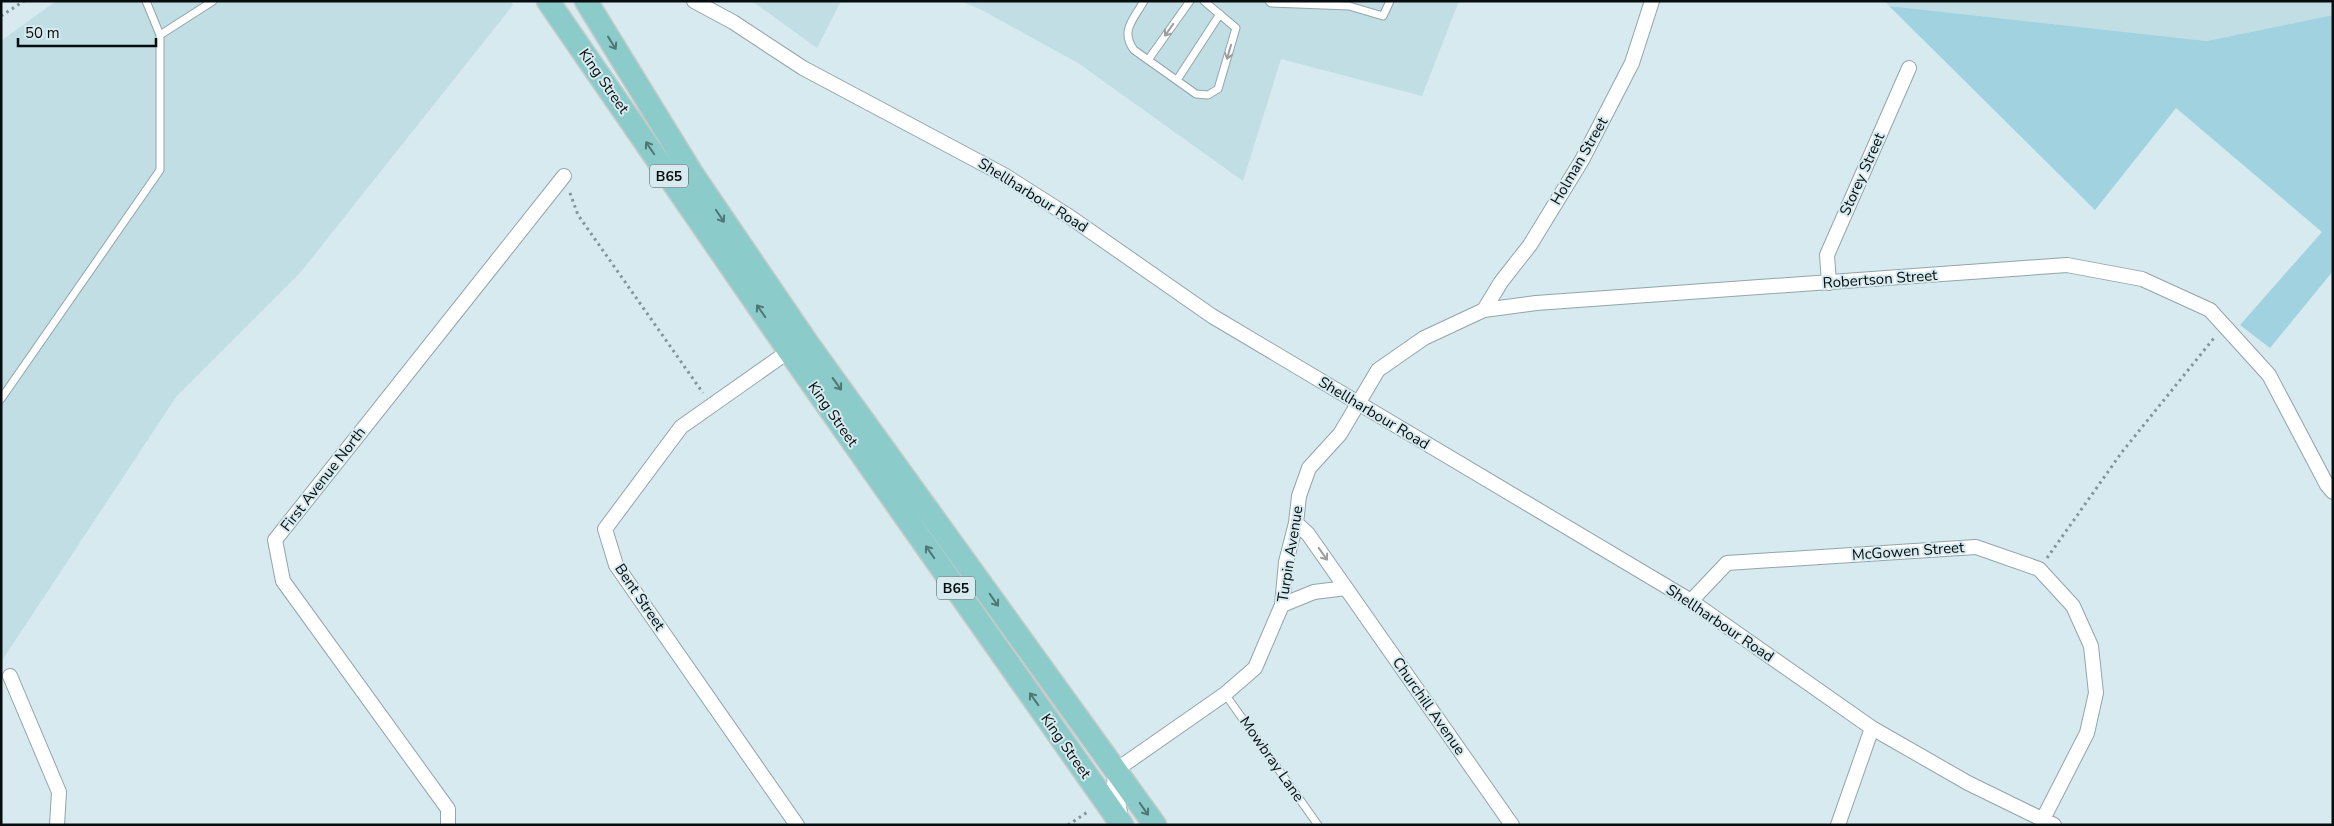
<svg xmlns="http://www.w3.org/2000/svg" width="2334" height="826" font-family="'Nunito Sans',sans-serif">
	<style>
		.built { fill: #c1dee5 }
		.green { fill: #a0d3df }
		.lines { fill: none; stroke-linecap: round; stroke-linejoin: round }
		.service-casing { stroke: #92a5aa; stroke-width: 9 }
		.minor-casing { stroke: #92a5aa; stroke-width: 16 }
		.primary-casing { stroke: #c8caca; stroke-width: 25 }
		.path { stroke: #849396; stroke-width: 3; stroke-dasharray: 2.5 4; stroke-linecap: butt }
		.service { stroke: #fff; stroke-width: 7 }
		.minor { stroke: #fff; stroke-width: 14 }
		.primary { stroke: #8bccca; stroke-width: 22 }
		.oneway { stroke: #9c9e9f }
		.oneway2 { stroke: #507675 }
		.labels { text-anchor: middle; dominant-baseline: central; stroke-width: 4; stroke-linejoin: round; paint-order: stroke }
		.shield { fill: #d6eaef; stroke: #454f52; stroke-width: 1 }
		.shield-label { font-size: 14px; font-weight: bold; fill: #070d0e }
		.street-label { font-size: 15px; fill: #070d0e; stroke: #d6eaef }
	</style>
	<rect width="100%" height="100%" fill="#d6eaef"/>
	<!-- built -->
	<path class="built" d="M56,1H511L513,5L300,273L176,397L1,662V41Z
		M752,1H841L817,48Z
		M960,1H1459L1422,96L1281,59L1243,181L1078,63L980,9Z
		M1884,1H2333V15L2207,41L1889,6Z"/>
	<!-- green -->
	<path class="green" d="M1889,6L2207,41L2333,15V271L2270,348L2240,325L2322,232L2176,108L2095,210Z"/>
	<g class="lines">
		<defs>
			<path id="service" d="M1144,1C1133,20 1120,31 1134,50L1196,94L1208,95L1218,89L1236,28L1204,1
				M1269,1L1271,3L1349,6L1383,16L1390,1
				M160,35L213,1
				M1148,60L1190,1
				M1177,80L1220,14
				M1,399L160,170V35L146,1
				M1225,694L1318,825"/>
			<path id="minor" d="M694,1L733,22L803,68L1004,175L1070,217L1212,316L1691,601L1872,728L1968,783L2054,825
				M1829,283L1827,255L1909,68
				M1484,310L1501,282L1530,245L1582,160L1632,63L1652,1
				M789,351L681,427L605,529L616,565L797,825
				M1296,523L1308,534L1512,825
				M1691,601L1727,563L1976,547L2039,569L2073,606L2091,646L2096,693L2087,733L2043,819
				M1282,605L1314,592L1346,588
				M10,676L59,792L57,825
				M1120,812L1114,784L1116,770L1225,694L1255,668L1282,605L1286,562L1296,523L1299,496L1309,468L1340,434L1378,370L1424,338L1484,310L1536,303L2067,265L2142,279L2210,310L2269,375L2327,485L2333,492
				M448,825V809L283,581L275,540L564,176
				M1838,825L1872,728"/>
			<path id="primary" d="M548,1L789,351L1122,825
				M586,1L693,175L808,344L1155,825"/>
		</defs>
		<!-- service casing -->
		<use href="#service" class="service-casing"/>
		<!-- minor casing -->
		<use href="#minor" class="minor-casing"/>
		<!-- primary casing -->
		<use href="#primary" class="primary-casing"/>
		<!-- path -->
		<path class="path" d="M1,16L24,1
			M570,193L578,215L703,393
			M2047,558L2122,452L2214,338
			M1068,825L1089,811"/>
		<!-- service -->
		<use href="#service" class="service"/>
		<!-- minor -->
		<use href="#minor" class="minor"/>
		<!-- primary -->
		<use href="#primary" class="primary"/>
	</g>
	<!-- one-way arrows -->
	<defs><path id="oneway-shaft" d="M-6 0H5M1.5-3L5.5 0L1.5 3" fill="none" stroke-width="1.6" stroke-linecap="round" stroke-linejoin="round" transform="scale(1.25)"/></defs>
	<g class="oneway">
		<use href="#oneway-shaft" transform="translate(1169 30) rotate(125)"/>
		<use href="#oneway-shaft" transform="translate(1229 52) rotate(106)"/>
		<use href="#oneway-shaft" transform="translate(1323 554) rotate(55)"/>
	</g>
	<g class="oneway2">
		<use href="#oneway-shaft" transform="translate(612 43) rotate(58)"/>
		<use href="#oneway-shaft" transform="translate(650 148) rotate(-124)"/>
		<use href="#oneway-shaft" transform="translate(720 216) rotate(56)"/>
		<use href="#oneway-shaft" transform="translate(761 311) rotate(-125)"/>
		<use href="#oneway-shaft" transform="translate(837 384) rotate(54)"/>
		<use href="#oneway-shaft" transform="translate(930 552) rotate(-125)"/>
		<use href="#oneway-shaft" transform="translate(994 600) rotate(55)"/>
		<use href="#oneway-shaft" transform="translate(1034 699) rotate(-125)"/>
		<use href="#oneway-shaft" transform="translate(1144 809) rotate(55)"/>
	</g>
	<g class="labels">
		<!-- shield labels -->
		<g class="shield">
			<rect x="650" y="164.5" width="38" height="23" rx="4"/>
			<rect x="937" y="576.5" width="38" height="23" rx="4"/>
		</g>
		<g class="shield-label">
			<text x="669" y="176">B65</text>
			<text x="956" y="588">B65</text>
		</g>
		<!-- street labels -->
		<g class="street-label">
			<text transform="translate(604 81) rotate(55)">King Street</text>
			<text transform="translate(1579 161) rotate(-60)">Holman Street</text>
			<text transform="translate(1862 174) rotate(-66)">Storey Street</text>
			<text transform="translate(1033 195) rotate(32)">Shellharbour Road</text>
			<text transform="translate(1880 279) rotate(-4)">Robertson Street</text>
			<text transform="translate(1374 413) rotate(31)">Shellharbour Road</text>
			<text transform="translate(833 414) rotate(55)">King Street</text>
			<text transform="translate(323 479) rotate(-52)">First Avenue North</text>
			<text transform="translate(1908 551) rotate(-4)">McGowen Street</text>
			<text transform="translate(1290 554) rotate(-81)">Turpin Avenue</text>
			<text transform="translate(640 597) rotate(56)">Bent Street</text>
			<text transform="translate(1720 623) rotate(34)">Shellharbour Road</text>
			<text transform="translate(1429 706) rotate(55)">Churchill Avenue</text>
			<text transform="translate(1066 746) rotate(55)">King Street</text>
			<text transform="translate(1272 759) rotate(55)">Mowbray Lane</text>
		</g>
	</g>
	<!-- border -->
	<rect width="2334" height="826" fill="none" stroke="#070d0e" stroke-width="5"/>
	<!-- scale -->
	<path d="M18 38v8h138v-8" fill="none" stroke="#070d0e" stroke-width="2.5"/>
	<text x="25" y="38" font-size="15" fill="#070d0e" stroke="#d6eaef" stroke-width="4" paint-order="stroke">50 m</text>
</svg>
